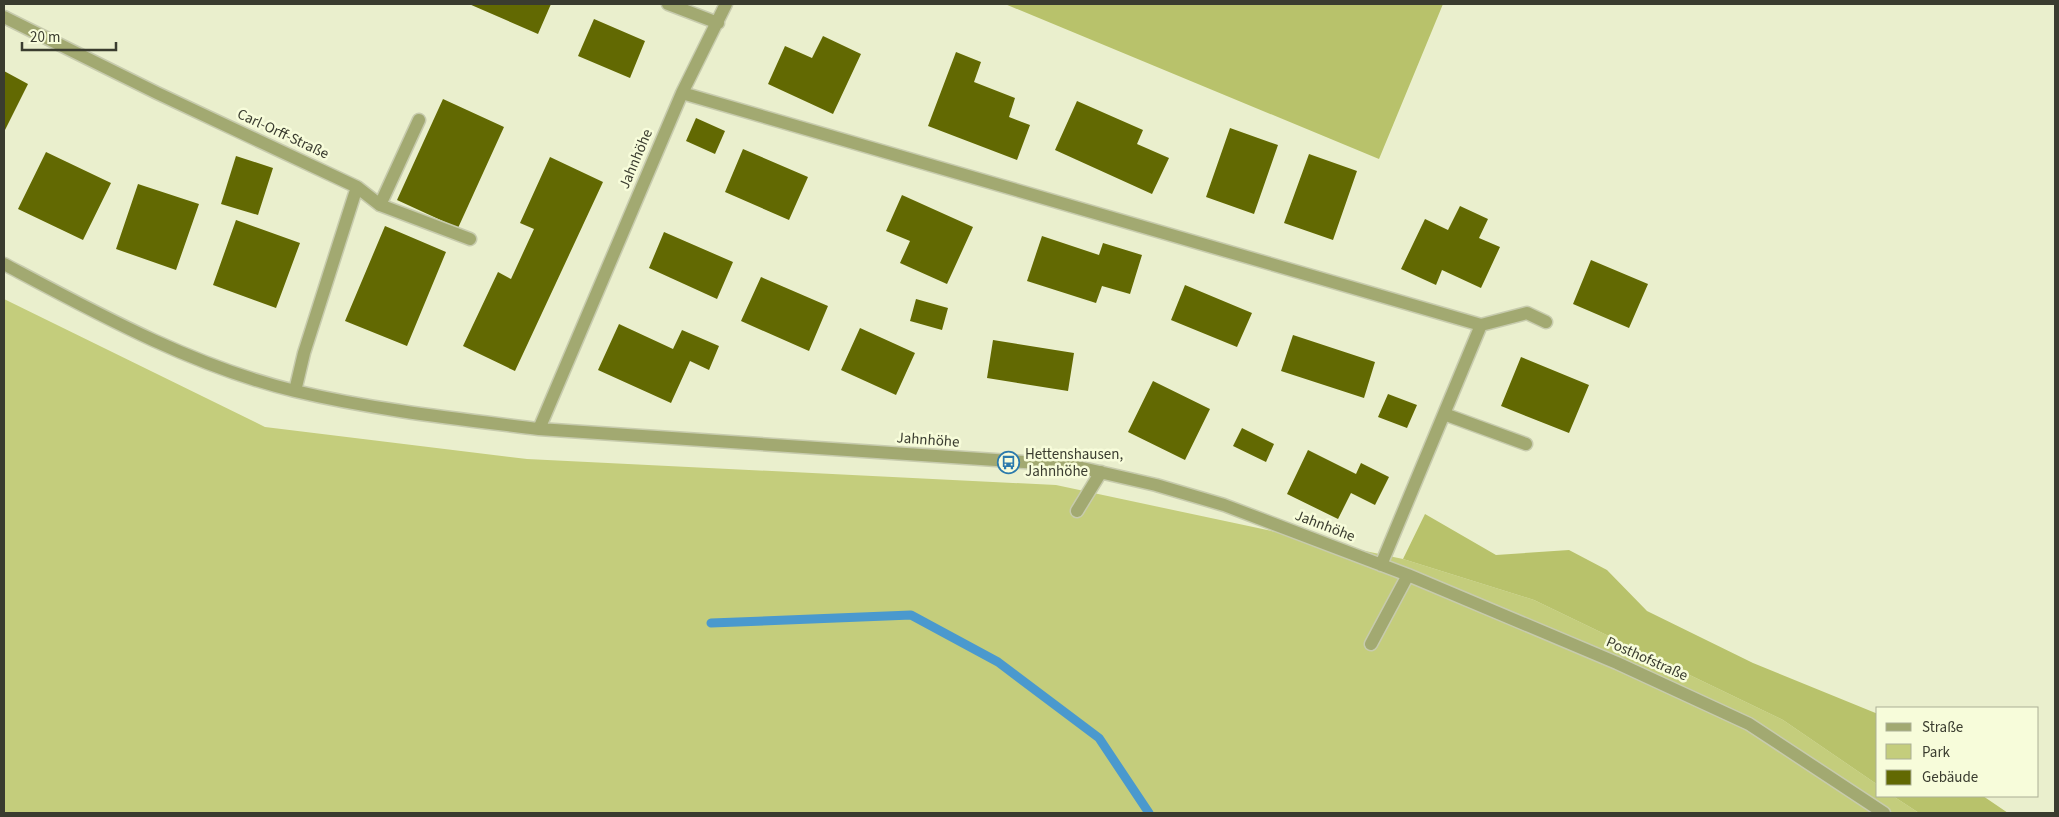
<svg xmlns="http://www.w3.org/2000/svg" width="2059" height="817" font-family="'Source Sans 3',sans-serif">
	<style>
		.green { fill: #c4cd7c }
		.forest { fill: #b8c26b }
		.lines { fill: none; stroke-linecap: round; stroke-linejoin: round }
		.stream { stroke: #4a99ce; stroke-width: 9 }
		.building { fill: #626902 }
		.minor-casing { stroke: #c7cbad; stroke-width: 15 }
		.minor { stroke: #a2a971; stroke-width: 12 }
		.labels { text-anchor: middle; dominant-baseline: central; stroke-width: 5; stroke-linejoin: round; paint-order: stroke }
		.street-label { font-size: 15px; fill: #3a3c2f; stroke: #f7fcda }
		.poi-label { font-size: 15px; fill: #3a3c2f; stroke: #f7fcda; text-anchor: start }
	</style>
	<rect width="100%" height="100%" fill="#eaefcd"/>
	<!-- green -->
	<path class="green" d="M4,299L265,427L527,459L1056,485L1403,559L1534,600L1783,720L1878,785V796H1893L1919,813H4Z"/>
	<!-- forest -->
	<path class="forest" d="M1005,4H1443L1379,159Z
		M1425,514L1496,555L1569,550L1607,570L1647,611L1753,663L1878,714V785L1783,720L1534,600L1403,559Z
		M1893,796H1983L2008,813H1919Z"/>
	<g class="lines">
		<!-- stream -->
		<path class="stream" d="M711,623L911,615L998,662L1099,738L1149,813"/>
	</g>
	<!-- building -->
	<path class="building" d="M469,4H551L538,34Z
		M594,19L645,41L630,78L578,56Z
		M823,36L861,54L833,114L768,84L785,46L812,58Z
		M956,52L981,62L974,82L1015,98L1009,117L1030,125L1017,160L928,126Z
		M4,71L28,84L4,132Z
		M443,99L504,127L458,228L397,200Z
		M1077,101L1143,130L1137,144L1169,158L1152,194L1055,150Z
		M696,118L725,131L715,154L686,141Z
		M1230,128L1278,145L1254,214L1206,197Z
		M743,149L808,177L789,220L725,192Z
		M46,152L111,183L83,240L18,209Z
		M1309,154L1357,171L1333,240L1284,223Z
		M236,156L273,168L258,215L221,204Z
		M550,157L603,182L515,371L463,346L498,272L511,279L534,229L520,223Z
		M138,184L199,204L176,270L116,249Z
		M902,195L973,227L947,284L900,263L910,241L886,231Z
		M1460,206L1488,219L1479,238L1500,247L1481,288L1442,270L1436,285L1401,269L1425,219L1448,230Z
		M236,220L300,243L276,308L213,285Z
		M385,226L446,252L407,346L345,321Z
		M664,232L733,262L717,299L649,268Z
		M1042,236L1099,255L1103,243L1142,255L1130,294L1102,286L1096,303L1027,281Z
		M1591,260L1648,284L1629,328L1573,304Z
		M761,277L828,306L809,351L741,321Z
		M1185,285L1252,313L1237,347L1171,320Z
		M916,299L948,308L942,330L910,321Z
		M619,324L673,349L682,330L719,346L709,370L690,361L671,403L598,370Z
		M860,328L915,353L896,395L841,370Z
		M1293,335L1375,362L1364,398L1281,371Z
		M993,340L1074,353L1068,391L987,378Z
		M1521,357L1589,385L1569,433L1501,406Z
		M1153,381L1210,409L1185,460L1128,432Z
		M1388,394L1417,405L1407,428L1378,417Z
		M1242,428L1274,444L1266,462L1233,446Z
		M1308,450L1356,474L1361,463L1389,477L1375,505L1351,493L1338,519L1287,494Z"/>
	<g class="lines">
		<defs>
			<path id="minor" d="M668,4L718,23
				M4,17L157,93L357,187L304,353L295,391
				M682,93L1481,325L1381,565
				M357,187L380,205L470,239
				M380,205L419,120
				M4,264C96,313 192,366 295,391C374,410 459,419 539,429L1069,465L1156,485L1224,505L1408,575L1617,663L1749,724L1884,813
				M1481,325L1527,313L1546,322
				M1444,414L1526,444
				M539,429L682,93L726,4
				M1077,511L1101,472
				M1371,644L1408,575"/>
		</defs>
		<!-- minor casing -->
		<use href="#minor" class="minor-casing"/>
		<!-- minor -->
		<use href="#minor" class="minor"/>
	</g>
	<!-- icons -->
	<defs>
		<symbol id="bus-ring" viewBox="-11 -11 22 22"><circle r="9.5" fill="#f7fcda" stroke="#2b7aac" stroke-width="1.5"/><path d="M-5-6H5V4H4V6H2V4H-2V6H-4V4H-5ZM-3.5-4V0h7V-4ZM-3.5 1.2v1.5H-2V1.2ZM2 1.2v1.5H3.5V1.2Z" fill="#2b7aac"/></symbol>
	</defs>
	<g fill-rule="evenodd">
		<use href="#bus-ring" x="996" y="450" width="25" height="25"/>
	</g>
	<g class="labels">
		<!-- street labels -->
		<g class="street-label">
			<text transform="translate(283 134) rotate(25)">Carl-Orff-Straße</text>
			<text transform="translate(636 159) rotate(-67)">Jahnhöhe</text>
			<text transform="translate(928 440) rotate(4)">Jahnhöhe</text>
			<text transform="translate(1325 526) rotate(21)">Jahnhöhe</text>
			<text transform="translate(1647 659) rotate(24)">Posthofstraße</text>
		</g>
		<!-- poi labels -->
		<g class="poi-label">
			<text x="1025" y="454">Hettenshausen,<tspan x="1025" dy="17">Jahnhöhe</tspan></text>
		</g>
	</g>
	<!-- border -->
	<rect width="2059" height="817" fill="none" stroke="#3a3c2f" stroke-width="10"/>
	<!-- legend -->
	<rect x="1876" y="707" width="162" height="90" fill="#f7fcda" stroke="#abaf96"/>
	<rect x="1886" y="723" width="25" height="8" fill="#a2a971" stroke="#abaf96"/>
	<text x="1922" y="732" font-size="15" fill="#3a3c2f">Straße</text>
	<rect x="1886" y="744" width="25" height="15" fill="#c4cd7c" stroke="#abaf96"/>
	<text x="1922" y="757" font-size="15" fill="#3a3c2f">Park</text>
	<rect x="1886" y="770" width="25" height="15" fill="#626902" stroke="#abaf96"/>
	<text x="1922" y="782" font-size="15" fill="#3a3c2f">Gebäude</text>
	<!-- scale -->
	<path d="M22 42v8h94v-8" fill="none" stroke="#3a3c2f" stroke-width="2.5"/>
	<text x="30" y="42" font-size="15" fill="#3a3c2f" stroke="#f7fcda" stroke-width="4" paint-order="stroke">20 m</text>
</svg>
